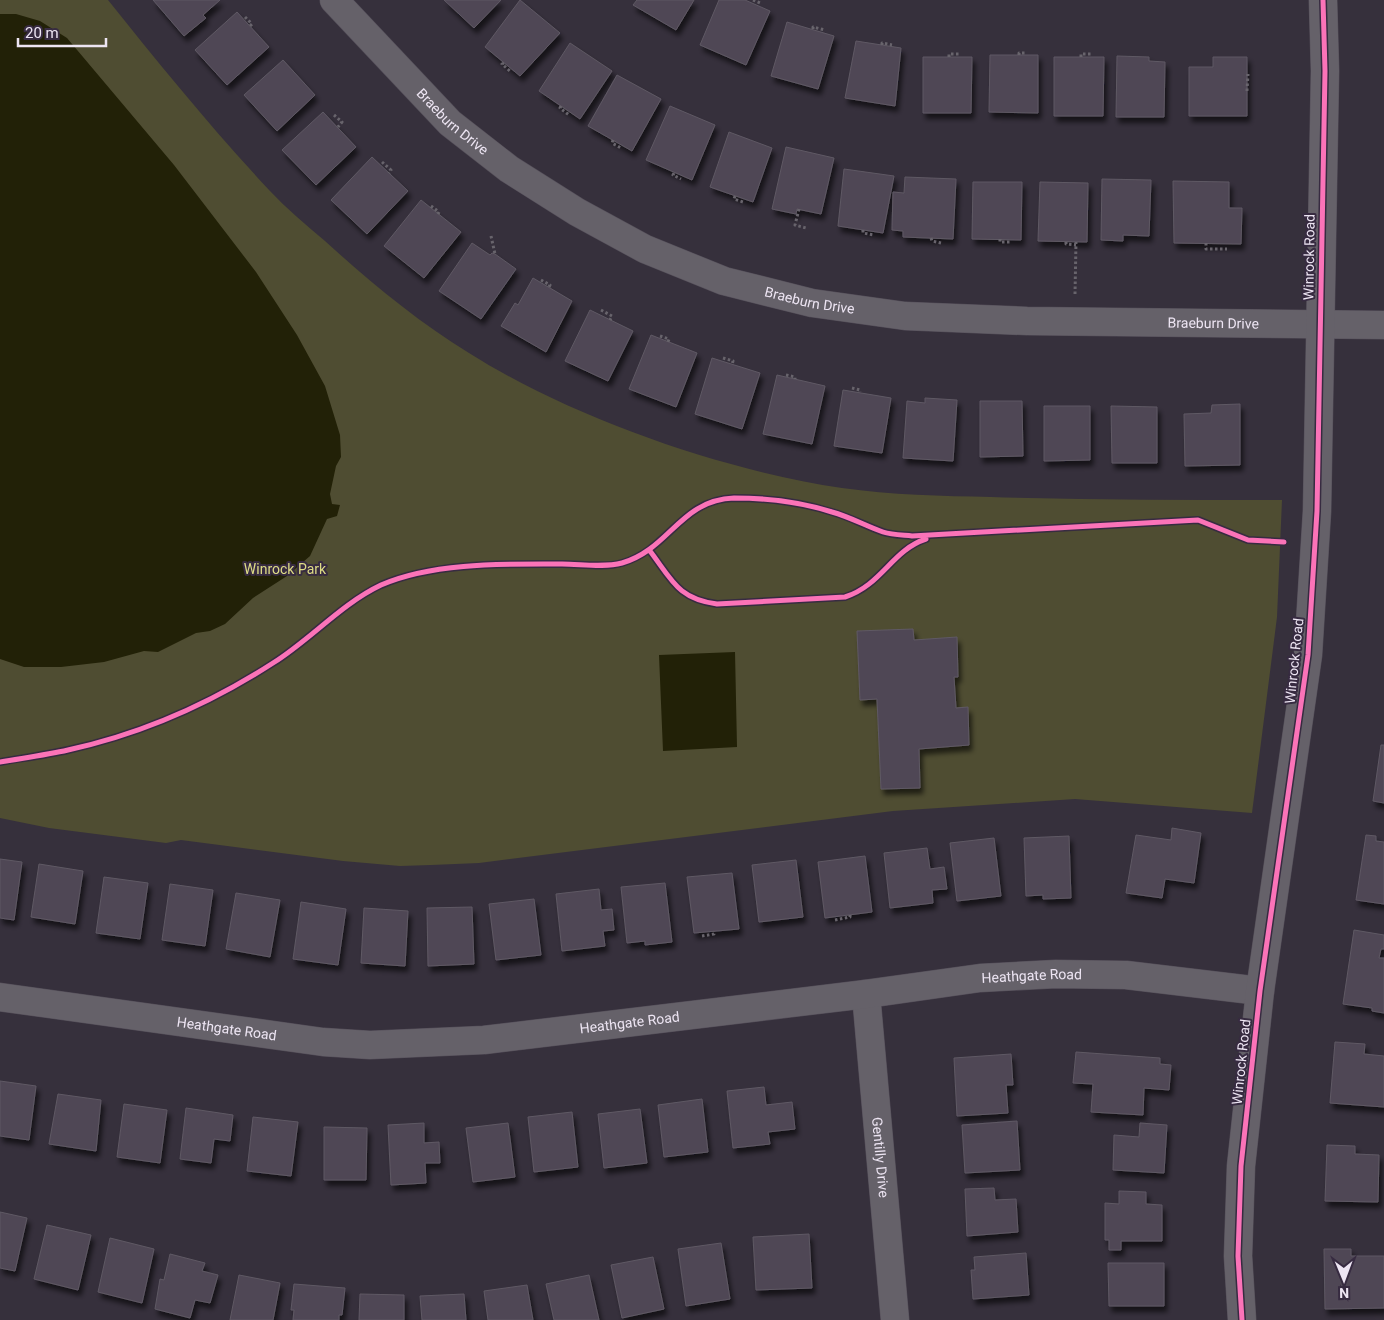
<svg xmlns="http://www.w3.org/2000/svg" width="1384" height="1320" font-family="Roboto,sans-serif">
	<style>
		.green { fill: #4f4d32 }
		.water { fill: #222107 }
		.building { fill: #4f4755; stroke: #5f5964; filter: url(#shadow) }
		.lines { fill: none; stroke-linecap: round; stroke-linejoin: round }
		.minor-casing { stroke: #544e59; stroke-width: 29 }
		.path { stroke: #68646c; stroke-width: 3; stroke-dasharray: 2.5 2.5; stroke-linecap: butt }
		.minor { stroke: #656169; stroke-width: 28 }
		.cycleway-casing { stroke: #372b41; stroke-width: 8 }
		.cycleway { stroke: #fb73b8; stroke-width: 5 }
		.labels { text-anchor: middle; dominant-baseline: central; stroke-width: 4; stroke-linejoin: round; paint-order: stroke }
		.street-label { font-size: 14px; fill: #ede5f3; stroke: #372b41 }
		.park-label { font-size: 14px; fill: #dedc86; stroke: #372b41 }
	</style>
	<defs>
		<filter id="shadow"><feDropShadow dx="3" dy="5.5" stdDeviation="2.5" flood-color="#0009"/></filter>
	</defs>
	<rect width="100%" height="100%" fill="#36303c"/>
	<!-- green -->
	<path class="green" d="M0,0H108C160,65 213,130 270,191C287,209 306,225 325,241C370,282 417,321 469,353C572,418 721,470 842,488C891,495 942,496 991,497C1088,500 1185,500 1282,500L1277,617L1252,813L1075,799L893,811L479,863L431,865L400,866L343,861L181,840L166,843L49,828L0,818Z"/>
	<!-- water -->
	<path class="water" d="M0,14H16L40,21L67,38L174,165L256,272L297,335L325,386L340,435L341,457L336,466L330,494L332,504L340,505L337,516L327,519L310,556L287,576L253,598L225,624L210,631L196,633L158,652L144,651L104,662L61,667H24L0,659Z
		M735,652L737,747L663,751L659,655Z"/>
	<!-- building -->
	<path class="building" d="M153,0H220L203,15L206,18L184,36Z
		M444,0H501L474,28Z
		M520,0L560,33L520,76L485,47Z
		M637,0H694L676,30L633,5Z
		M719,0H745L770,11L746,65L700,45Z
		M237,12L269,47L227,85L195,50Z
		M787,22L834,36L818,89L771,76Z
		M856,41L901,48L895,106L845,98Z
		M570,43L612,71L580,119L539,91Z
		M990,55H1038V113L989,112Z
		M1117,56L1149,57V61L1165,62L1164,117H1116Z
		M923,57H972L971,113H923Z
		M1054,57H1104L1103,116H1054Z
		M1213,57H1247V116H1189V67H1213Z
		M283,60L315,95L277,131L244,95Z
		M617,75L661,99L632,151L588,126Z
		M670,106L715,125L692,180L646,160Z
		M323,112L356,147L316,185L282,150Z
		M729,132L772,148L753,202L710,187Z
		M786,147L834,158L821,214L797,209L796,214L772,209Z
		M372,157L408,191L367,234L331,200Z
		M844,169L894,176L883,233L838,226Z
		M905,177L956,179L953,239L903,237V231L892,230L893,192L904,193Z
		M1102,179L1151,180L1149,236L1123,235V241L1101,240Z
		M1173,181L1229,182V208H1242L1241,244L1174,243Z
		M973,182H1022L1021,240L972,239Z
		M1040,182L1088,183L1087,242L1038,241Z
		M421,200L461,232L424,278L384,246Z
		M472,243L490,255L492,253L495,254L516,269L481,319L439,291Z
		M533,278L572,301L546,352L501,326L515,303L518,305Z
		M590,310L633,331L608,381L565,361Z
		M651,335L697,353L676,407L629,389Z
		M712,358L760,373L742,429L695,414Z
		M777,375L825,386L812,444L763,434Z
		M843,390L891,398L882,453L834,446Z
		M925,398L957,400L953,461L903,458L907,401L925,403Z
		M980,401H1022L1023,456L980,457Z
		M1240,404V465L1185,466L1184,414L1211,413L1212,405Z
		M1044,406H1090V460L1044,461Z
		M1111,406L1157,407V463H1112Z
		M913,629L914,640L957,637L958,677H954L956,708L968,707L969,745L919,749L920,788L881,789L877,699L860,700L857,631Z
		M1381,745H1384V803L1373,801Z
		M1172,828L1201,833L1194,883L1165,879L1162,898L1126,893L1136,835L1171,840Z
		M1366,835L1376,836V841L1384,842V904L1356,900Z
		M1069,836L1071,898L1043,899V895L1026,896L1024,838Z
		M994,838L1001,896L957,901L950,843Z
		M927,848L930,869L944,867L947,889L932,890L933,903L890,908L884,853Z
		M865,856L872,912L825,918L818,862Z
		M0,859L22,862L14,920L0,918Z
		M796,860L803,917L759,922L752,865Z
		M39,864L83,871L75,924L31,917Z
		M732,873L739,929L694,933L687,877Z
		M104,877L148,883L140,939L96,933Z
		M665,883L672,942L645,945V941L627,943L621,887Z
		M170,884L213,890L205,946L162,940Z
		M599,889L601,910L612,909L614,930L603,931L605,946L562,951L556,894Z
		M236,893L280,900L270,957L226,949Z
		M534,899L541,955L496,960L489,904Z
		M301,902L346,909L338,965L293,959Z
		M472,907L474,964L428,966L427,908Z
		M364,908L408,911L405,966L361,963Z
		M1354,930L1384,935V949H1381L1379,958H1384V1013L1372,1011V1008L1343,1004Z
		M1335,1042L1365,1044L1364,1054L1384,1056V1107L1330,1103Z
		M1076,1052L1160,1058V1064L1171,1065L1169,1090L1144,1088L1143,1115L1091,1112L1093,1084L1073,1083Z
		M1011,1054L1013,1085H1006L1008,1113L957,1116L954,1058Z
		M0,1081L36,1086L29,1140L0,1136Z
		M764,1087L766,1105L792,1102L795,1129L768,1132L770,1144L733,1148L727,1091Z
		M58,1094L101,1100L96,1151L49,1144Z
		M702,1099L708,1152L664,1157L658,1105Z
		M124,1104L167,1110L160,1163L117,1157Z
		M186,1108L233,1115L230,1141L214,1139L211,1163L180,1159Z
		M640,1109L647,1163L604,1168L598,1114Z
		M572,1112L578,1167L534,1172L528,1117Z
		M253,1117L298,1122L291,1176L247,1171Z
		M1017,1121L1020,1170L965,1173L962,1125Z
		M424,1123V1143L439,1142L440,1163H425L426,1183L391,1185L388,1125Z
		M508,1123L515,1177L473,1182L466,1128Z
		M1140,1123L1167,1125L1164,1173L1113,1170L1114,1135L1139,1137Z
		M324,1127L367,1128L366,1180H324Z
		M1327,1145L1355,1146V1154L1379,1155L1378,1202L1325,1201Z
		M994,1188L995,1200L1016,1199L1018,1232L967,1236L965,1189Z
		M1119,1191L1146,1192V1204L1162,1205V1241H1121V1250H1109V1240H1105V1203L1119,1204Z
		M0,1212L27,1218L15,1271L0,1268Z
		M47,1225L91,1235L78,1290L34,1279Z
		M809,1234L812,1288L756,1290L753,1237Z
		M110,1238L154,1249L142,1303L98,1292Z
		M721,1243L730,1299L686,1306L678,1249Z
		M1324,1249H1351V1256H1384V1308L1325,1309Z
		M1026,1253L1029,1295L973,1299L971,1270H975L974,1257Z
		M170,1254L205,1263L202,1271L218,1275L210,1303L195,1300L190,1318L155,1309L160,1279L164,1280Z
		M653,1257L664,1309L622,1318L611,1265Z
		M1108,1263H1164V1306H1109Z
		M239,1275L280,1283L273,1320H230Z
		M589,1275L599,1320H554L546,1284Z
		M294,1284L345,1288L342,1315H339V1320H293L294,1310H291Z
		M527,1285L533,1320H488L484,1291Z
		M360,1294L404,1295V1320H359Z
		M464,1294L466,1320H422L420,1296Z"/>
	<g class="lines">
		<defs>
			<g id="minor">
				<path id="s1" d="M334,0L450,123L509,169L577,212L645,249L724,281L812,303L905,316L1027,321L1384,325"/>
				<path id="s2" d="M866,994L895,1320"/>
				<path id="s3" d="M0,997L323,1042L370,1045L484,1040L866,994L980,978L1056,974L1126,975L1260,991"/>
				<path d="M1242,1320L1238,1256L1241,1166L1260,991L1308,655L1317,511L1325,71L1323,0"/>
			</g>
		</defs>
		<!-- minor casing -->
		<use href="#minor" class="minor-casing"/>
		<!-- path -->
		<path class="path" d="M753,0L760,3
			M245,17L252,24L250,26
			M813,29V27L825,30
			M882,45V43L892,45
			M1019,55V53H1027
			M949,57V54H961
			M1081,57V54H1092
			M504,63L502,64L511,72
			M1247,91L1248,74
			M561,106L560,108L569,115
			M334,115L342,122L338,127
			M613,140L612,143L621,148
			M382,162L391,170L389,173
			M674,173L673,175L681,179
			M735,196L734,199L743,202
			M431,206L439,212L438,214
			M799,209L795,225L806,228
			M863,230V233L874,235
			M491,236L495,254
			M931,238L932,241L941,243
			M1000,239V242H1010
			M1066,242V244L1076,245
			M1206,243V249H1227
			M541,280L550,285L549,287
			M1075,294L1076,242
			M601,310L612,316L610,320
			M660,336L669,339L668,342
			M723,358L733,361L732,365
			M786,375L795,377V379
			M852,388L860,390V392
			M835,920L850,917V915
			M702,936L714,934V931"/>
		<!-- minor -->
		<use href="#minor" class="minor"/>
		<defs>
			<path id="cycleway" d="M650,551C672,580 678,599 717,604L845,597C882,585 892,550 926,539
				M0,762C23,758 46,755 68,750C141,734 211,703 273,663C310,640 341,604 381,585C433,562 507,564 562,564C581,564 604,568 622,563C670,549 680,500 734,498C767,498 801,502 832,512C850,517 866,526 883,532C892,535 903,535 912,536L1198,520L1248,540L1284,542
				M1242,1320L1238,1256L1241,1166L1260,991L1308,655L1317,511L1325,71L1323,0"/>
		</defs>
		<!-- cycleway casing -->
		<use href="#cycleway" class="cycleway-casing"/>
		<!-- cycleway -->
		<use href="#cycleway" class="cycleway"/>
	</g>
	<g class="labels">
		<!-- street labels -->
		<g class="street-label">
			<text stroke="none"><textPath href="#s1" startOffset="170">Braeburn Drive</textPath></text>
			<text transform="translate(1309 257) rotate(-89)">Winrock Road</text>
			<text stroke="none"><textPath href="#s1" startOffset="575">Braeburn Drive</textPath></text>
			<text stroke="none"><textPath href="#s1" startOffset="980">Braeburn Drive</textPath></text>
			<text transform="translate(1294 661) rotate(-84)">Winrock Road</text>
			<text stroke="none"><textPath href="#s3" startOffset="1039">Heathgate Road</textPath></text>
			<text stroke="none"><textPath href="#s3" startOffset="634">Heathgate Road</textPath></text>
			<text stroke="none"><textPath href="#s3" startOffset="229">Heathgate Road</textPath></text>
			<text transform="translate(1241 1062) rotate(-84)">Winrock Road</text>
			<text stroke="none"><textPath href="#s2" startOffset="164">Gentilly Drive</textPath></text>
		</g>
		<!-- park labels -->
		<g class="park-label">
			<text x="285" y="569">Winrock Park</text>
		</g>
	</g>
	<!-- north arrow -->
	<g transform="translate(1344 1280) rotate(179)" stroke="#372b41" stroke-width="4" paint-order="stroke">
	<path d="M0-4L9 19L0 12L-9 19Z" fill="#ede5f3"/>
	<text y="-8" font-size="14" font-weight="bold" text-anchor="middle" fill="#ede5f3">N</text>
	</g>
	<!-- scale -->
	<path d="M18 38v8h88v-8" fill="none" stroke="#ede5f3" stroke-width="2.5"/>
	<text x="25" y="38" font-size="15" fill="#ede5f3" stroke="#372b41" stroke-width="4" paint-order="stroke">20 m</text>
</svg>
